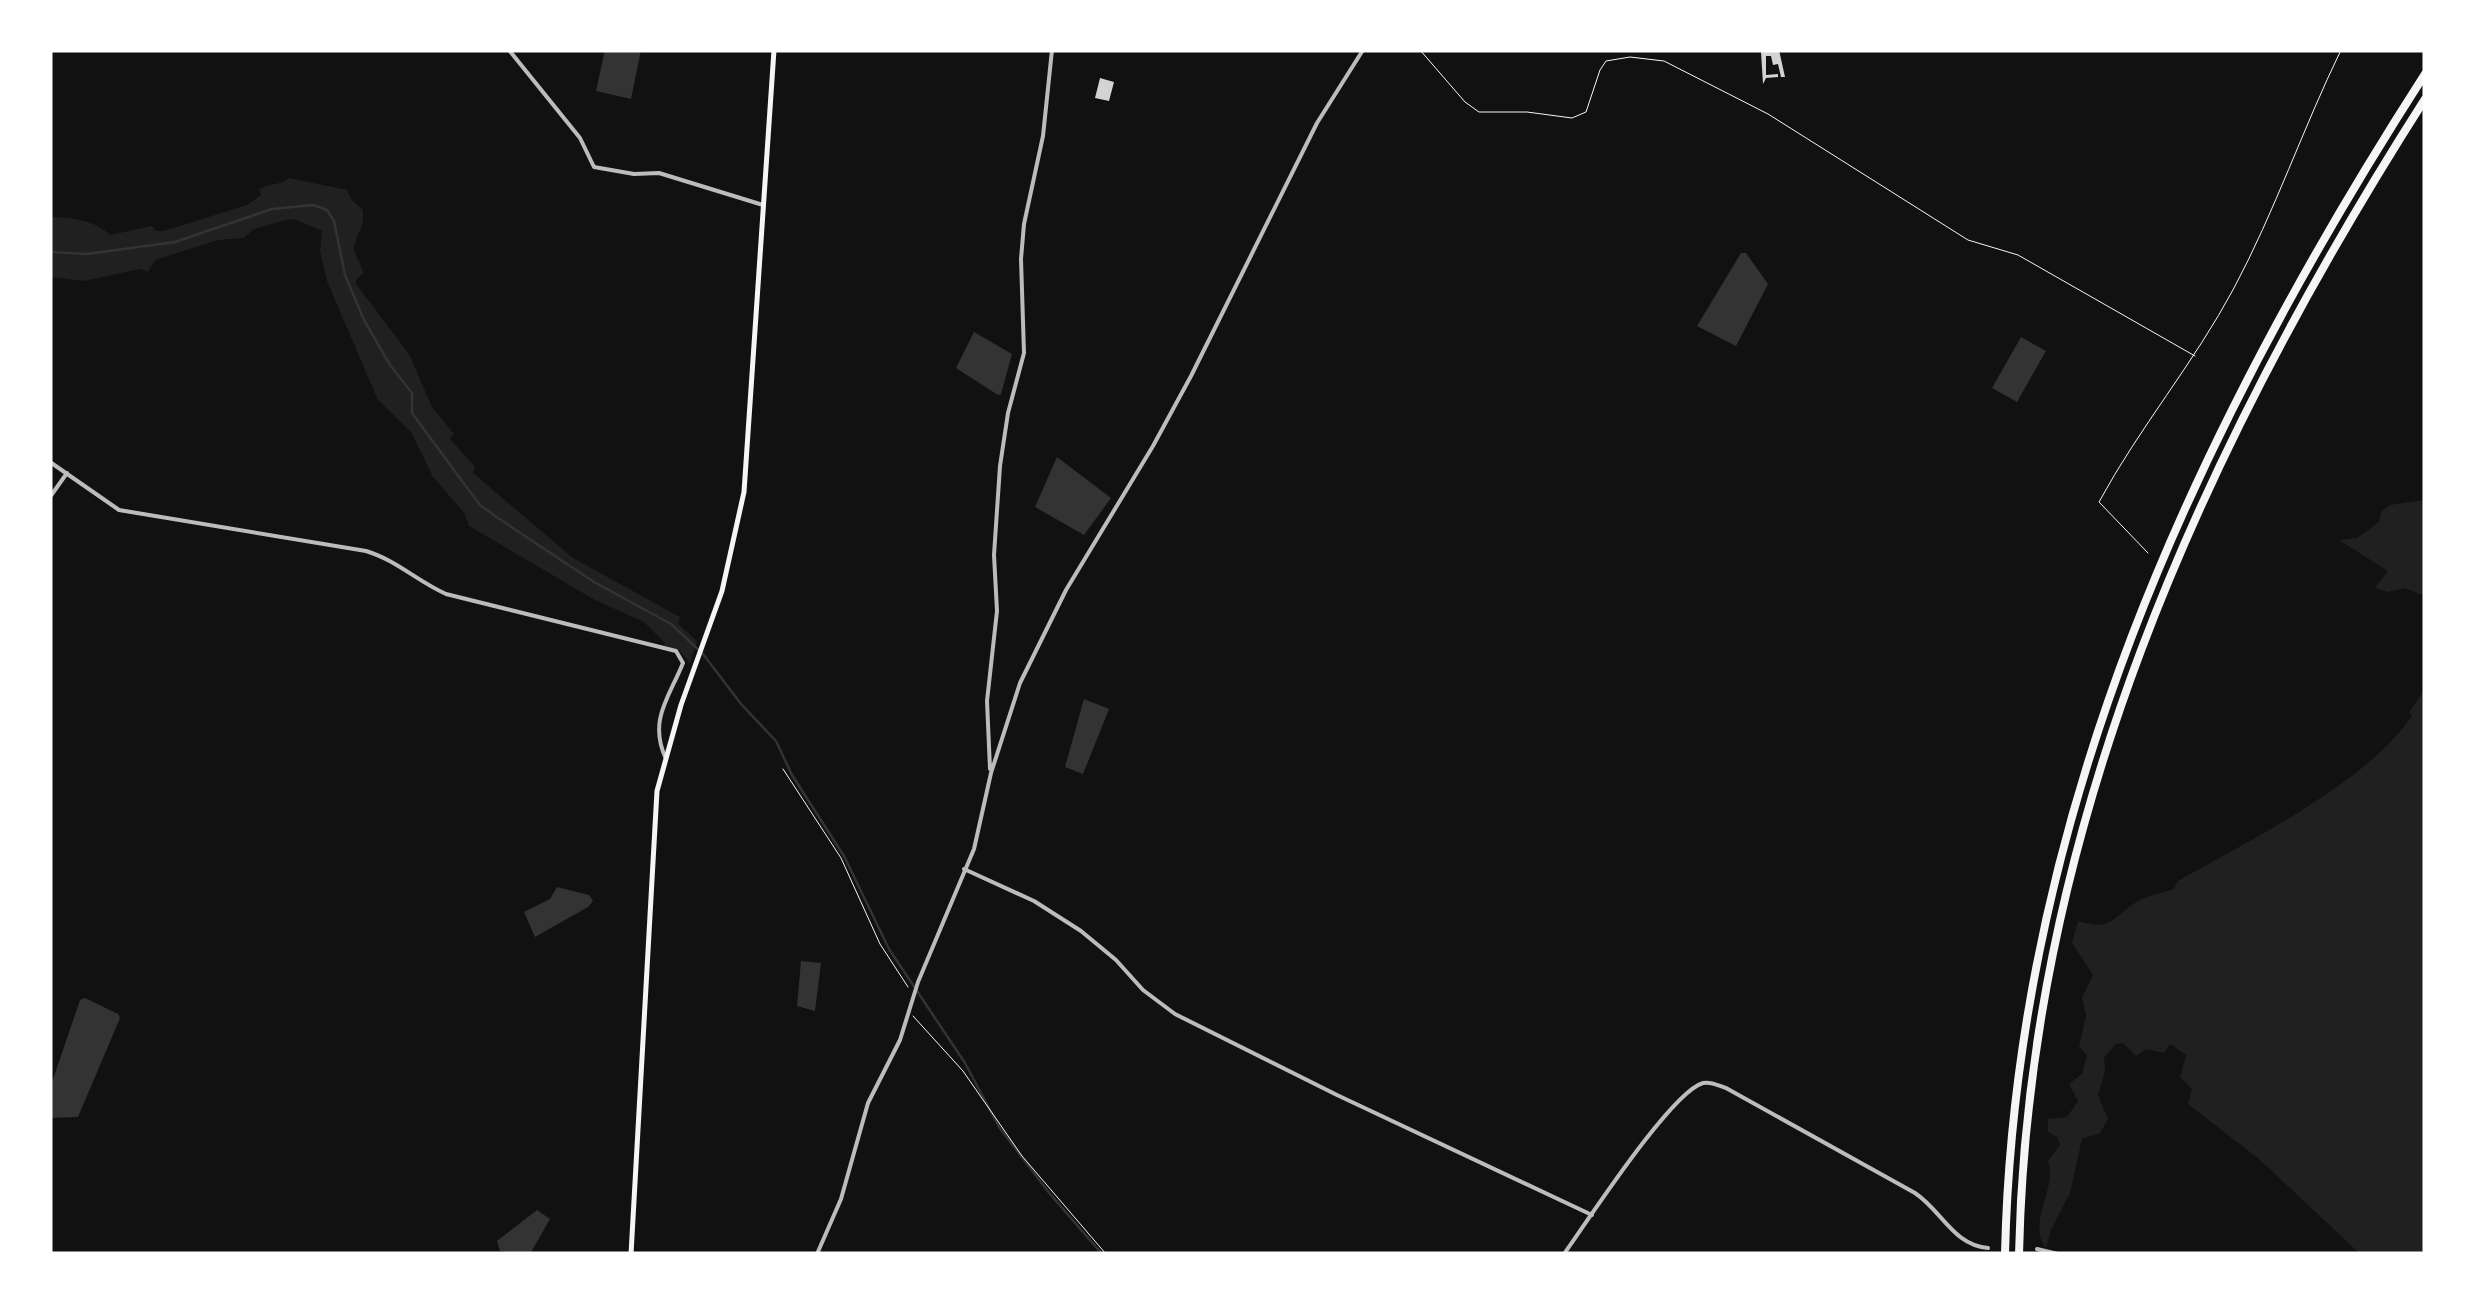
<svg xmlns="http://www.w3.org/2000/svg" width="2475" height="1304" font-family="Cabin,sans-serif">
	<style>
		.green { fill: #202020 }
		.water { fill: #333 }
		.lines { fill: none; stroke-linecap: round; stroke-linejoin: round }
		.stream { stroke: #333; stroke-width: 2.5 }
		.building { fill: #d3d3d3 }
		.path { stroke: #f5f5f5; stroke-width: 1 }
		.minor { stroke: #bcbcbc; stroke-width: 4 }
		.primary { stroke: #f5f5f5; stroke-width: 5 }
		.motorway { stroke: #f5f5f5; stroke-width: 8 }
	</style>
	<rect width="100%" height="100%" fill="#111"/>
	<!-- green -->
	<path class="green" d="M289,178L347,190L351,199L363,210V222L353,248L364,273L356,280V284L409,354L432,407L454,434L450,439L475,467L473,473L573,558L680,617L678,624L697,641L690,663L679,650L665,646L664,642L644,622L595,600L469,526L465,514L433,477L411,432L378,400L327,281L320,251L322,231L294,219L286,220L254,229L243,238L218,240L155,260L148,272L140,269L84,281L50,277V217C71,217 95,220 110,235L152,226L156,231H164L247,205L261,195L259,189C270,183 279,186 289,178Z
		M2425,500V596L2405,588L2388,592L2375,588L2388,571L2339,540L2357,538L2379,522L2381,512L2390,505Z
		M2425,689V1254H2356L2357,1251L2259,1159L2188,1104L2192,1089L2180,1077L2186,1055L2170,1044L2164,1053L2146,1049L2136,1056L2123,1043L2116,1044L2104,1058L2105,1072L2098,1095L2108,1119L2100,1133L2082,1139L2070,1193L2051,1230L2046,1248C2026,1223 2058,1188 2048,1161L2060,1145L2057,1137L2048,1132V1119L2067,1117L2078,1101L2069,1084L2082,1074L2087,1055L2079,1047L2086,1015L2082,998L2093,975L2072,943L2078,921C2111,931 2111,919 2135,903C2146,896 2162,893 2174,889L2178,881C2245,843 2372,780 2412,715L2409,712Z"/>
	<!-- water -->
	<path class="water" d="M605,50H641L631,99L596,91Z
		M1741,253H1746L1768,284L1736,346L1697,326Z
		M974,332L1012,354L1001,394L998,395L956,368Z
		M2021,337L2046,351L2017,402L1992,388Z
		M1057,457L1111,498L1084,535L1035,507Z
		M1084,699L1109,709L1083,774L1065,767Z
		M557,887L589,895L593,901L588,907L535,937L524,912L550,899Z
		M801,961L821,963L815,1011L797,1006Z
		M85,998L118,1014L120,1018L78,1117L50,1118V1088L80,1000Z
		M537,1210L550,1219L530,1254L500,1251L497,1241Z"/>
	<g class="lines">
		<!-- stream -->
		<path class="stream" d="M50,252L87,254L175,242L272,209L313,205L327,210L334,221L345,275L364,320L390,365L412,393V413L468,489L480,505L498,518L594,582L671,624L703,654L741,704L776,741L792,775L844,856L889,949L965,1063L999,1127L1050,1194L1102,1254"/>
	</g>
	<!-- building -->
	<path class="building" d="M1779,50L1785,77H1781L1778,64L1773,65L1771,56H1766V75L1778,74V77L1766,78L1763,84L1761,52Z
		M1100,78L1114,82L1109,101L1095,98Z"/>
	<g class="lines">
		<!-- path -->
		<path class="path" d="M1420,50L1465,102L1479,112H1527L1572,118L1586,112L1600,70L1606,61L1630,57L1664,61L1768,114L1968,240L2018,255L2195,356
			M2148,553L2099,502C2139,428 2194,363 2234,288C2275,211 2303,128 2341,50
			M783,769L841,858L880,944L908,987
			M913,1016L963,1071L1022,1156L1106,1254"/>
		<!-- minor -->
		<path class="minor" d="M509,50L580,138L594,167L634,174L659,173L763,205
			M50,462L119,510L366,551C396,560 417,581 446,594L676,651L683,663C669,698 648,720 666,759
			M50,497L67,473
			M990,769L987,701L997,611L994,555L1000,466L1008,413L1024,353L1021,259L1024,224L1043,136L1052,50
			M964,869L1034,901L1081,931L1116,960L1143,990L1175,1014L1337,1095L1592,1215
			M2037,1249L2058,1254
			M817,1254L841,1199L868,1103L900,1040L918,982L974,849L991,773L1020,683L1066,590L1153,446L1191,376L1317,123L1363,50
			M1564,1254C1587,1222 1671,1092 1703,1083C1711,1081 1719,1086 1726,1088L1915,1193C1942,1211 1953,1245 1988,1248"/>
		<!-- primary -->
		<path class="primary" d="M631,1254L657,791L681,705L722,591L744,492L774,50"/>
		<!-- motorway -->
		<path class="motorway" d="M2005,1254C2015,819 2194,433 2425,74
			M2019,1254C2028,831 2201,450 2425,99"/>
	</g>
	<!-- border -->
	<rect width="2475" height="1304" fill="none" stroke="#ffffff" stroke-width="105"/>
</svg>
